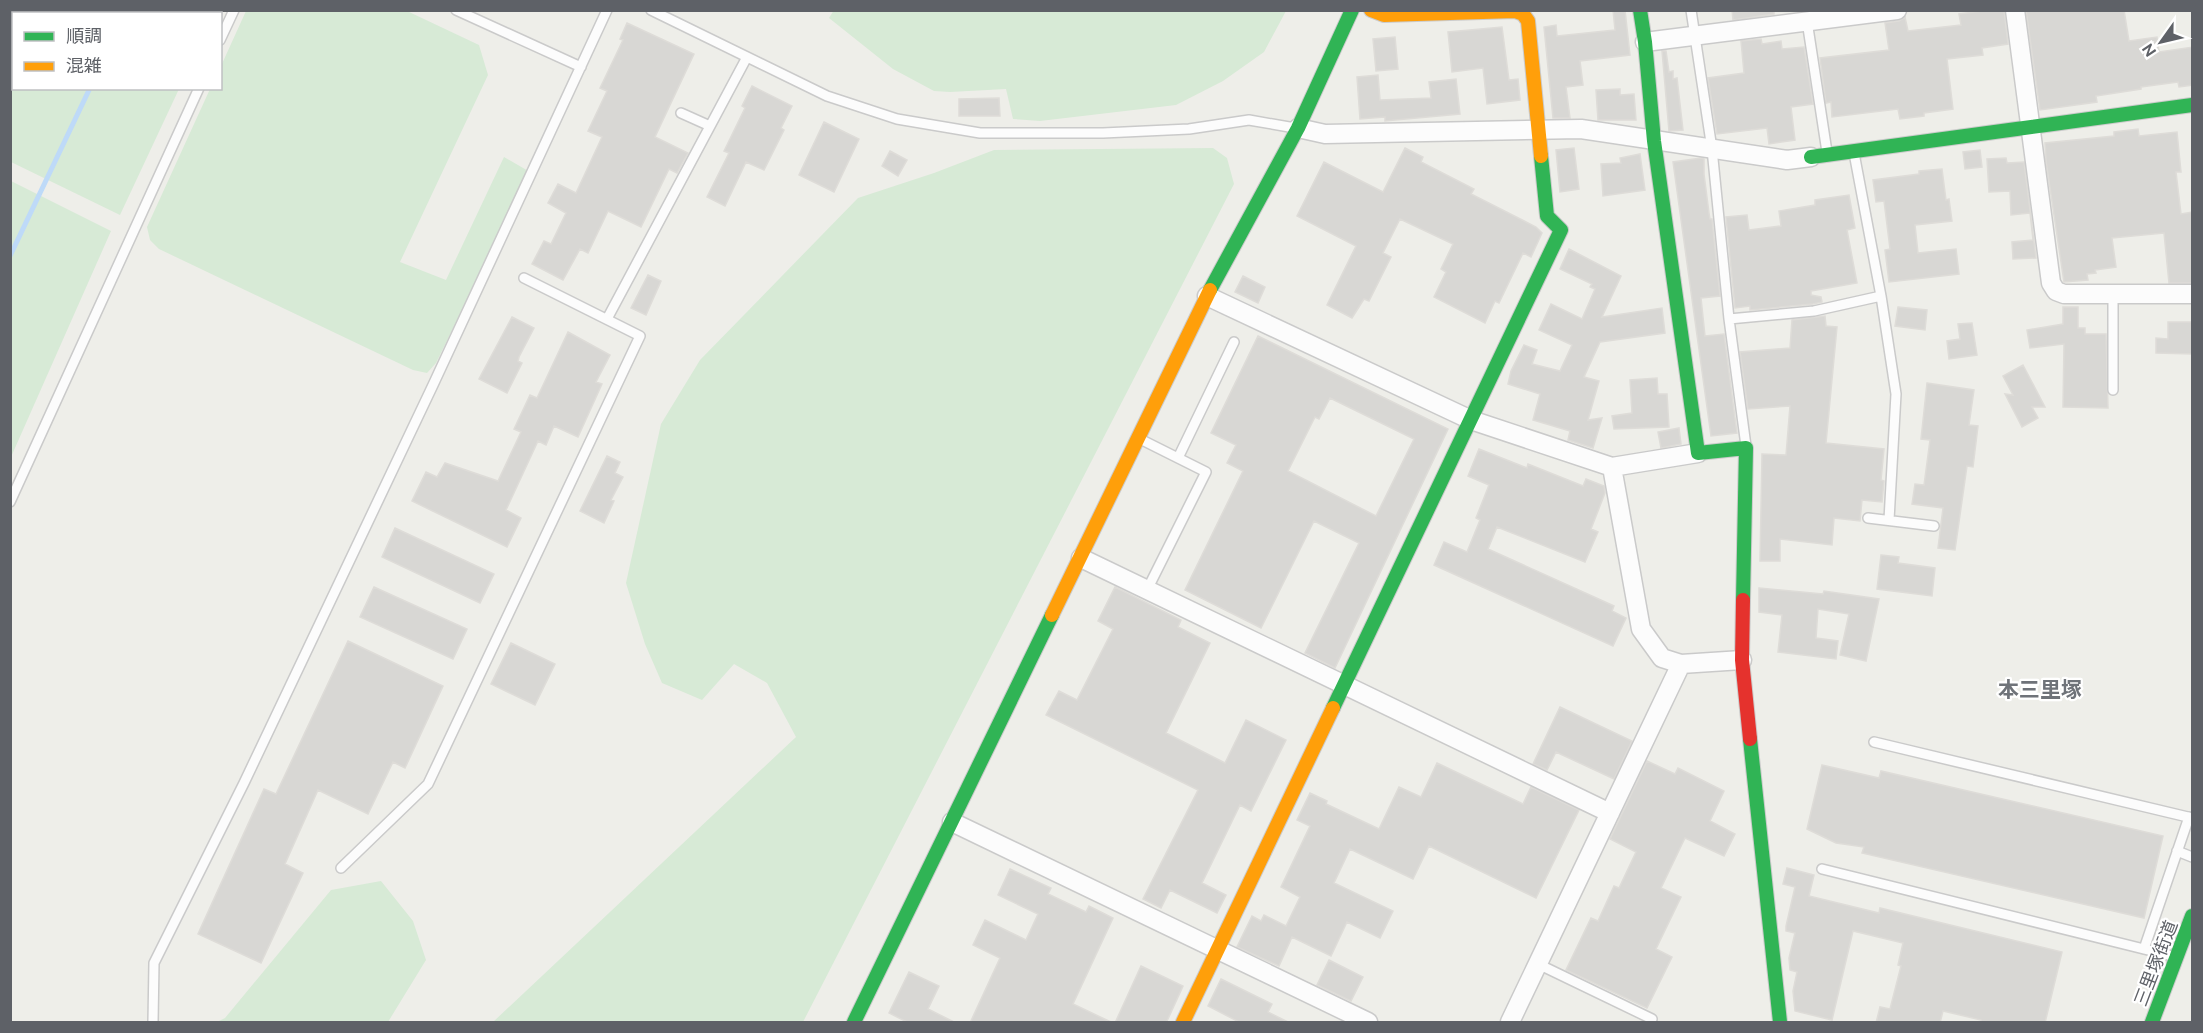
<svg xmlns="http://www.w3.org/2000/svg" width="2203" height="1033" font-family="Ubuntu,'Noto Sans JP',sans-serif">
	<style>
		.green { fill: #d7ead6 }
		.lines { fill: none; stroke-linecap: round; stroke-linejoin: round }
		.stream { stroke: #bedaf8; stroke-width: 5 }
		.building { fill: #d8d7d4; stroke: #dedcd8; stroke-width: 1.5; fill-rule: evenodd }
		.lane-casing { stroke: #cacaca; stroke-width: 12 }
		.street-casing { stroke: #cacaca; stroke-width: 21 }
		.fast-casing { stroke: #cbcbcb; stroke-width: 16 }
		.slow-casing { stroke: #cbcbcb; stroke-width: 16 }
		.jam-casing { stroke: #cbcbcb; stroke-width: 16 }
		.lane { stroke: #fcfcfc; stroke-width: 9 }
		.street { stroke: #fcfcfc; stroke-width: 18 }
		.fast { stroke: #30b455; stroke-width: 14 }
		.slow { stroke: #ff9f0a; stroke-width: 14 }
		.jam { stroke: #e5322d; stroke-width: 14 }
		.labels { text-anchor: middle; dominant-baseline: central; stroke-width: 4.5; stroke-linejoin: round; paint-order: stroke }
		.street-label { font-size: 18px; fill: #5e6167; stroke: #fff }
		.quarter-label { font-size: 21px; font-weight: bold; fill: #6f7379; stroke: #fff }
	</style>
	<rect width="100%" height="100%" fill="#eeeee9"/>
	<!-- green -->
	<path class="green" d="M834,10H1286V11L1264,52L1223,81L1176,105L1040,121L1013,119L1006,89L950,92L934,91L893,69L829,18Z
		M10,11H215L213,14H14V88L179,89L120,215L11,162Z
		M246,11H407L479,45L488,75L400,262L446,280L504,157L530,172L436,363L427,373L413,370L159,249L150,240L147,227L210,89L220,88L221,66Z
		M1213,148L1227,158L1234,184L803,1022H493L796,737L767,683L734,664L702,700L662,683L645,644L626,583L661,424L700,360L858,198L934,173L994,150Z
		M11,181L111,231L11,457Z
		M381,881L413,921L426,960L388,1022H217L225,1018L331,890Z"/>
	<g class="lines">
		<!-- stream -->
		<path class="stream" d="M125,14L126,10
			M10,256L90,88"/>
	</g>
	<!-- building -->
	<path class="building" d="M1613,10H1625L1630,55L1580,61L1583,85L1566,87L1570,118H1553L1544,27L1556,25L1557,36L1615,30Z
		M1732,10H1774V14L1733,20Z
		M1989,10H2004L2008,44L1982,48L1983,55L1947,59L1953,109L1924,113V116L1900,119L1898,109L1832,117L1831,102L1826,103L1820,58L1889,50L1885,23L1899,21L1905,17L1908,31L1961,25L1959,14Z
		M2026,10H2124L2129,41L2157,37L2159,52L2193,47V85L2179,87L2178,82L2141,87V89L2096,96L2097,102L2040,110Z
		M627,23L694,54L655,137L688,153L677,173L669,169L641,227L608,211L588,253L580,249L563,280L532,264L544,241L551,244L566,213L548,203L558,184L576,193L602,137L588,131L607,91L600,88L623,40L620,39Z
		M1502,27L1509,80L1518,79L1520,100L1487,104L1483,68L1452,72L1448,32Z
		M1395,37L1398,69L1376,71L1373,39Z
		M1761,39L1762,44L1781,41L1782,49L1804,47L1813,104L1791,107L1795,140L1769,144L1767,128L1717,134L1708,78L1744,73L1741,41Z
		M1662,51H1666L1669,72L1673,71V79L1677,78L1683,130L1669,131Z
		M1378,75L1380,100L1431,98L1429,82L1456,79L1460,114L1385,121V117L1360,119L1357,77Z
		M752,86L792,106L781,128L784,130L764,170L746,162L725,206L707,197L729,153L724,151L745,108L742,106Z
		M1620,89V95L1634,94L1636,120H1598L1596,90Z
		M999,98L1000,116H959V99Z
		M824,122L859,139L834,192L799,175Z
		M2138,129L2139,136L2177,132L2181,172H2176L2181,214L2193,212V283H2169L2164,233L2112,238L2116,267L2095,270L2096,273L2087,274L2088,280L2064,282L2046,161L2045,143L2114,136V132Z
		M1405,148L1423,157L1421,162L1474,189L1471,194L1536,227L1542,233L1531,257L1523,253L1499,303L1495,301L1485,323L1434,297L1446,272L1441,269L1453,244L1400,219L1383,253L1391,257L1369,301L1364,299L1352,318L1327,305L1356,246L1297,216L1324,162L1383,192Z
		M1574,148L1579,189L1560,192L1556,150Z
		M1980,150L1982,167L1965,169L1963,152Z
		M890,151L907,160L898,176L882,166Z
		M1640,154L1645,190L1603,196L1601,164L1621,163L1620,158Z
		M1701,158L1704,159V174L1709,213L1710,219H1712L1720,296L1701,298L1705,336L1724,334L1737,433L1711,436L1673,162Z
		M2006,158L2007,163L2024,162L2036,258L2013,259L2012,242L2033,240L2030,213L2011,215L2010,191L1989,192L1987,159Z
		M1942,169L1946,200L1949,199L1952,221L1915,225L1918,253L1956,249L1959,274L1889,282L1885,250L1890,249L1884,201L1876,202L1873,180L1919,174V171Z
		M1849,195L1855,228L1847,230L1857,283L1811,291V295L1821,297L1822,302L1813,304L1750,310V306L1735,308L1726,217L1747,215L1749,230L1781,226L1779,211L1815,205V200Z
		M1569,249L1621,276L1602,317L1662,308L1665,333L1600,342L1584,377L1599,381L1588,420L1602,418L1593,448L1568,440L1570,431L1533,420L1540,394L1508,384L1511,371L1524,345L1537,350L1532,364L1560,371L1572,345L1539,330L1551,304L1582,319L1595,289L1590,287L1592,284L1560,269Z
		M648,275L661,281L646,315L631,308Z
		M1243,276L1265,287L1258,303L1235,292Z
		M1898,307L1927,310L1925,330L1895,326Z
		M2063,307H2078V328H2085V334H2106L2108,408L2063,407L2064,344L2030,348L2027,330L2063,324Z
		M1825,316L1826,326L1837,327L1826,443L1884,449L1881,480L1884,481L1882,502L1862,500L1860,521L1834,518L1832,545L1780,539V561H1760L1762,454L1786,455L1790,406L1748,409L1740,352L1790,348L1792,320Z
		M512,317L534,328L519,357L518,361L522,363L507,393L479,379Z
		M2168,322H2193V354L2156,353V338L2168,339Z
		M1972,323L1977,355L1949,359L1947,341L1960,339L1958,324Z
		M568,332L610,355L596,382L602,384L578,437L554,426L546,445L538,441L506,510L521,518L507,547L412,501L426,472L437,477L445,463L498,481L521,432L514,429L530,395L537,398Z
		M1258,336L1448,429L1335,668L1305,653L1359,543L1314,521L1261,628L1185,590L1243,471L1227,463L1236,445L1211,433ZM1330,398L1414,439L1376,516L1288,471L1315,417L1319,419Z
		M2023,365L2045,407H2032L2038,418L2022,427L2005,394L2013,395L2003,376Z
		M1657,378L1658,394H1667L1669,427L1614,429L1612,416L1632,413L1630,380Z
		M1927,383L1974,390L1969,425L1978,426L1973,467L1967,466L1955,550L1938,548L1943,508L1912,504L1915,484L1924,485L1930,440L1921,439Z
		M1679,428L1681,444L1661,448L1658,432Z
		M1479,449L1527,468L1528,464L1583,486L1586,479L1604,486L1605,493L1591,529L1598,532L1585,562L1497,527L1488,549L1614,606L1612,611L1626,618L1613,646L1434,565L1444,542L1467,552L1480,520L1476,518L1489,485L1468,476Z
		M607,456L620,462L615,473L623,477L611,500L614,501L604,523L580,511Z
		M395,528L494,574L480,603L382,557Z
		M1881,555L1899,557L1898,563L1935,568L1932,596L1877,589Z
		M374,587L467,629L453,659L360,617Z
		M1115,587L1181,620L1178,627L1210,643L1166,733L1225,763L1246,720L1286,740L1251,811L1240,805L1202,883L1226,895L1217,913L1170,890L1161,908L1143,899L1198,790L1046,715L1059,691L1077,700L1113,629L1098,621Z
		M1759,588L1823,594L1824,591L1879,599L1866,661L1840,655L1849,614L1818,609L1816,638L1838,641L1836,659L1778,652L1782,615L1759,612Z
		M348,641L443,686L405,768L393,762L368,814L318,790L285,864L303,873L261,963L198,934L264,789L276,794Z
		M511,643L555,664L535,705L491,684Z
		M1560,707L1632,741L1614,779L1556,752L1547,770L1533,764Z
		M1647,761L1675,774L1678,768L1724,791L1710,821L1735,834L1724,856L1685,838L1661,888L1681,897L1656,949L1672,957L1647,1008L1566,970L1591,918L1598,921L1614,886L1619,888L1636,852L1610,839Z
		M1437,763L1523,804L1531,787L1579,810L1536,898L1429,846L1413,879L1350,849L1334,883L1393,911L1380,938L1347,922L1331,956L1292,937L1279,966L1237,947L1252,916L1261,921L1264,915L1286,926L1300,897L1281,887L1310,826L1297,820L1310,793L1327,801L1326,804L1379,829L1399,787L1421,797Z
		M1822,765L1879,778L1881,771L2163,836L2144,918L1862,853L1864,847L1836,843L1807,829Z
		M1787,868L1814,875L1809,896L1879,913L1880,908L2062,952L2045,1023H1981V1020L1943,1011L1940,1023H1876L1880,1007L1890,1009L1901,966L1898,965L1903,943L1853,931L1832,1020L1795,1011L1793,991L1797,972L1790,970L1789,958L1795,933L1786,931V926L1795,887L1783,884Z
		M1010,869L1051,888L1048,894L1086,912L1089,906L1113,918L1073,1004L1113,1023H970L1000,958L973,945L985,920L1026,940L1038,914L998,895Z
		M1329,960L1363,977L1351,1001L1317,985Z
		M1141,966L1183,986L1168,1019L1166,1023H1115Z
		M909,972L939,986L928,1009L956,1023H909L889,1013Z
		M1221,979L1272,1004L1268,1012L1290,1023H1241L1208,1006Z"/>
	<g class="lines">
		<defs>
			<path id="lane" d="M456,10L581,67
				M651,10L827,96L897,119L980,133H1103L1189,129L1249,120L1295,128
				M1691,10L1712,149L1729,319L1746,446
				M1807,21L1827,152
				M220,40L234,10
				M681,113L710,126
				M1854,153L1881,296L1896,394L1889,520
				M607,319L747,57
				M1729,319L1814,311L1881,296
				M2113,390V294
				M1140,439L1178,458
				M10,502L199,88
				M1868,518L1934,526
				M1147,590L1206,472L1178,458L1234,342
				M1874,742L2192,818
				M2177,851L2192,857
				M341,868L428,784L640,336L524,278
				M1822,869L2172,956
				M2144,949L2189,817
				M1538,964L1652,1019
				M153,1022L154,963L244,783L433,385L607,10"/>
			<path id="street" d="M2015,10L2051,283L2056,291L2064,294H2192
				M1645,42L1897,10
				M1298,128L1325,134L1581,129L1787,160L1811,157
				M1207,296L1471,420L1612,467
				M1698,453L1612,467L1641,629L1662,658L1681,664L1742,660
				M1081,558L1610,813
				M952,822L1368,1022
				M1510,1022L1681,664"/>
			<path id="fast" d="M1640,10L1645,42L1654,141L1698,453L1746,448L1743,600
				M1811,157L2192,105
				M1210,290L1298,128L1352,10
				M1333,708L1561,230L1547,216L1541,156
				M1750,739L1780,1022
				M854,1022L1052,615
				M2152,1022L2192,916"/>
			<path id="slow" d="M1371,10L1384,15L1515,11L1523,14L1528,21L1541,156
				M1052,615L1210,290
				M1183,1022L1333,708"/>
			<path id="jam" d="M1743,600L1742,660L1750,739"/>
		</defs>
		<!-- lane casing -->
		<use href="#lane" class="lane-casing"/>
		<!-- street casing -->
		<use href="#street" class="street-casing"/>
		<!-- fast casing -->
		<use href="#fast" class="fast-casing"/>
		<!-- slow casing -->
		<use href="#slow" class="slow-casing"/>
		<!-- jam casing -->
		<use href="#jam" class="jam-casing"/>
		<!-- lane -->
		<use href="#lane" class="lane"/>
		<!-- street -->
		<use href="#street" class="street"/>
		<!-- fast -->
		<use href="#fast" class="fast"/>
		<!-- slow -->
		<use href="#slow" class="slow"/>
		<!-- jam -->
		<use href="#jam" class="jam"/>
	</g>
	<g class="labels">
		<!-- street labels -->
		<g class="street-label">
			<text transform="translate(2155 963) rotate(-69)">三里塚街道</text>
		</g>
		<!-- quarter labels -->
		<g class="quarter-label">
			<text x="2040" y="689">本三里塚</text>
		</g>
	</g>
	<!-- border -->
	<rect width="2203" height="1033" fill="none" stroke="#5e6167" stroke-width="24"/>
	<!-- legend -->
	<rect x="12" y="12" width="210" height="78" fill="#ffffff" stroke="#bfc0c2" stroke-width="1.5"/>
	<rect x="24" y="32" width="30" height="9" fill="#30b455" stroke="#bfc0c2" stroke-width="1.5"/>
	<text x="66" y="42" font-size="18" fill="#5e6167">順調</text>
	<rect x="24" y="62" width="30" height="9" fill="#ff9f0a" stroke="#bfc0c2" stroke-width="1.5"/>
	<text x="66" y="72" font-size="18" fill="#5e6167">混雑</text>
	<!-- north arrow -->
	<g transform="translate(2161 42) rotate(236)" stroke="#ffffff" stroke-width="4.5" paint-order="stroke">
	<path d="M0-4.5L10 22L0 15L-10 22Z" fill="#5e6167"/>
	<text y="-9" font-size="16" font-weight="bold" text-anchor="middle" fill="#5e6167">N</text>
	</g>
</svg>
